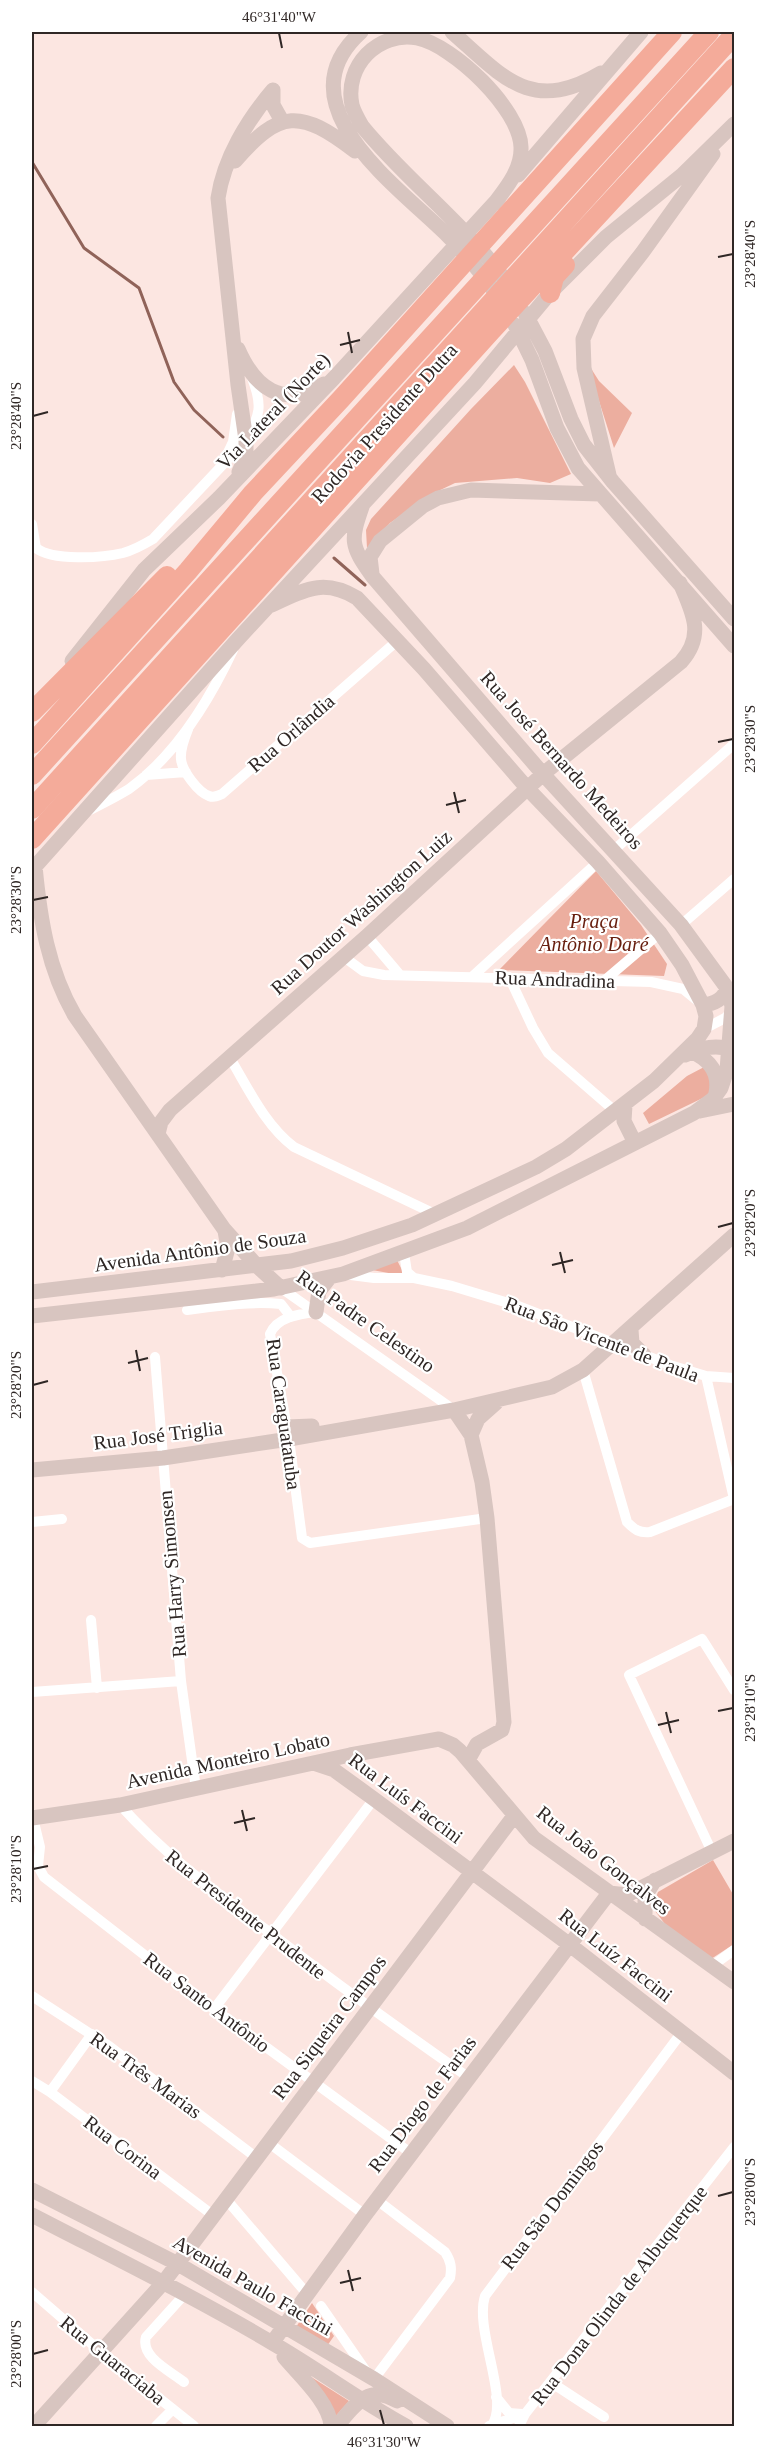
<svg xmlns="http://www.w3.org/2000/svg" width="766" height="2458" font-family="Georgia,serif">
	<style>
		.green { fill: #ecae9f }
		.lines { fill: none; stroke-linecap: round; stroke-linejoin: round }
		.stream { stroke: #906359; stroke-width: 3 }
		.street { stroke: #fff; stroke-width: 10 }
		.secondary { stroke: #d8c5c0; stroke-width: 15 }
		.highway { stroke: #f4ab9a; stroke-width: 20 }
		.ticks { fill: none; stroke: #2f2725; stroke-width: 2 }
		.labels { text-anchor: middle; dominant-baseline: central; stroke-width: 4.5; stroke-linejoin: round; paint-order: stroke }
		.street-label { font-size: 20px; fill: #2f2725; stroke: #fff }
		.park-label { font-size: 20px; font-style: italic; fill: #671e0e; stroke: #fff }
		.neatline { fill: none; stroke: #2f2725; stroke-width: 2 }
		.ticks-label { font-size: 15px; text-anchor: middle; fill: #2f2725 }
	</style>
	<rect width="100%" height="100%" fill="#fce6e1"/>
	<!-- green -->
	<path class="green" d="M514,365L525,382L571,474L550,483L517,478L455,483L432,494L390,523L367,548L366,530L371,519L471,409Z
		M592,370L599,381L632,413L614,448L591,376Z
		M596,871L641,925L667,964L664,976L499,970Z
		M706,1066L715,1083L709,1095L649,1124L643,1113L687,1076Z
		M396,1258L405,1276L372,1270Z
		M713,1860L734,1896V1944L711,1959L665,1924L655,1911V1900L658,1892Z
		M312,2303L334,2336L327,2346L296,2327Z
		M305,2373L349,2401L334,2418Z"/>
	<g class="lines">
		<!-- stream -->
		<path class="stream" d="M32,162L84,248L139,288L174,382L194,410L223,437
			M334,558L365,585"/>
		<!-- street -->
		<path class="street" d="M225,459L233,442L237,414
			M32,524L36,548
			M32,548H36C52,561 102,558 123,553C134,550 143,545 153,539L246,440C260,415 263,406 252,378
			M189,727C185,737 180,748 181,759C182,771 198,792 209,796C214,798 218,796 222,794L397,641
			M146,775L186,772
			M88,811C102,804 116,797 129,789C175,756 209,701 233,650
			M614,850L734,744
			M681,925L734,879
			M367,936L400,975
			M344,957L363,971L384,975L651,982L683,989L700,1003
			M473,976L598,862
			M509,977L533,1028L548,1053L616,1112
			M605,980L660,933
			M704,1029L725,1018L734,1010
			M230,1058C248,1088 265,1125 294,1147L437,1215
			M404,1253L407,1272L414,1278
			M343,1274L374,1278H414L452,1286L518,1306L670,1365L706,1376L734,1378
			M281,1288L454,1410
			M187,1310C218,1306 250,1301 281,1304L291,1317
			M316,1312C299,1314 277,1317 270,1334L289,1439L302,1538L310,1543L487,1518
			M155,1357L181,1681L196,1789
			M583,1370L627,1522C635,1530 639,1533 650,1532L734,1499L706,1376
			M32,1522L62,1519
			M91,1620L97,1688
			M32,1692L181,1681
			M120,1805C168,1858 216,1892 273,1935C337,1984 402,2031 468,2077
			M32,1814L40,1847L38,1866
			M712,1852L629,1675L702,1639L734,1690
			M38,1866L44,1877L214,2009L412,2154
			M712,1966L734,1950
			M32,1996L109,2046L257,2158
			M214,2009L374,1799
			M32,2081L50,2092L214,2216
			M50,2092L92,2034
			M269,2143L365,2215
			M226,2199L308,2295
			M32,2292L100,2351L194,2426
			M321,2306L368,2374
			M374,2379L450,2278C452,2268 451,2261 445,2252L377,2200
			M184,2382C170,2371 140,2357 146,2337L184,2295
			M552,2383L604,2417
			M496,2397L509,2413L522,2414
			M492,2425C510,2399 474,2330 485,2296L682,2032
			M156,2426L173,2409
			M489,2426L525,2414
			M519,2426L525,2414L734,2147"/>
		<!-- secondary -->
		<path class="secondary" d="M361,32C281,104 395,184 445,233C467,255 486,278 503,304
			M452,32C502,76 531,115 601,73
			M273,90V105L282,121
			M235,161C280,109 300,109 355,151
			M518,175L641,32
			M494,204C506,188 522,169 521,147C520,109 453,45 417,38C378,31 344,66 352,105C354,112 358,119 362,126C409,184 472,228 513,292
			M525,313L545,351L571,419L584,445L613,482L734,619
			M515,325L532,360L557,428L578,468L734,646
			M238,349C255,388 282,409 324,384
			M239,472L246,456V440L238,385L218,198C224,158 248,119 273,90
			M609,475L584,368L583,339L593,316L642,253L713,154
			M372,574L370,557L380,541L423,506L438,498L471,490L600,494
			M72,661L144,570L219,498L334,378L499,198
			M35,866C40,919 48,970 75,1016L224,1229L258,1267L281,1288
			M32,870L238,639L475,383L550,293L606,237L682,175L734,124
			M703,1005C714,1004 724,999 727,988L733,990
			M692,1052C710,1060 720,1073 716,1093
			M685,1055C702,1048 717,1043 734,1051
			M625,1105L624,1121L635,1143
			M700,1111L734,1104
			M158,1134L161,1122L170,1110L367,936L543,774L681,662C705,635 693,613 680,583
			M222,1270L228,1248L225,1231
			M32,1292L291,1261L343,1248L412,1225L536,1167L566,1149L654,1081L698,1038L704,1029L706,1016L703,1005L682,965L660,933L598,862L527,788L424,669L357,598C322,577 303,591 269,606
			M316,1312L319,1291L330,1277
			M32,1316L274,1289L343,1274L467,1228L694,1113L713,1099L721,1088L727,1070L732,1006L727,988L681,925L543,774L373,577C350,545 350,541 363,504
			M631,1330L632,1343L644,1355
			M454,1410L471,1435L482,1482L487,1518L504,1722L502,1730L477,1744L468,1760
			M287,1427L312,1426
			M471,1435L478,1419L496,1403
			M32,1470L163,1458L289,1439L454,1410L552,1387L583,1370L734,1235
			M316,1764L334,1770L374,1799L570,1945L734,2073
			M32,1818L120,1805L350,1755L439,1739L453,1745L460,1751L534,1838L734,1982
			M609,1893L627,1895L734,1841
			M645,1919V1896L655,1880
			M32,2190L178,2264L374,2379L447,2426
			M32,2215C113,2257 195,2297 274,2344C319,2370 360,2401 406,2426
			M272,2343L365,2215L609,1893
			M284,2357C299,2375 330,2403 331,2426
			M34,2426L163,2283L514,1816
			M337,2426C354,2406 368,2383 397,2401"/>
		<!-- highway -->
		<path class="highway" d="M550,293L554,277L565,265
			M32,712L167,576
			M32,744L188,571L253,493L341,399L672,32
			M32,775L709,32
			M32,809L734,35
			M32,839L491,331L734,68"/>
	</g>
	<!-- ticks -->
	<path class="ticks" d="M279,33L282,48M718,257L733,254M348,332L352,353M340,345L360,340M33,416L48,412M718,742L733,739M454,792L459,813M446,805L466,800M33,900L48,897M718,1227L733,1223M560,1252L565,1273M552,1265L573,1260M136,1350L140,1371M128,1363L148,1358M33,1385L48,1381M718,1711L733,1708M666,1712L671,1733M658,1725L679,1720M242,1810L247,1831M234,1823L255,1818M33,1869L48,1866M718,2196L733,2192M348,2270L353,2291M340,2283L361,2278M33,2354L48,2350M380,2410L384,2425"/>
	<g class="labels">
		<!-- street labels -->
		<g class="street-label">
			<text transform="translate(273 411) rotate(-46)">Via Lateral (Norte)</text>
			<text transform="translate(384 423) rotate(-48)">Rodovia Presidente Dutra</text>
			<text transform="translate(291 733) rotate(-41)">Rua Orlândia</text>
			<text transform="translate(562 760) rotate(48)">Rua José Bernardo Medeiros</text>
			<text transform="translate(361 912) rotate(-42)">Rua Doutor Washington Luiz</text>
			<text transform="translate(555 979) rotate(2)">Rua Andradina</text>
			<text transform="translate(200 1250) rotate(-8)">Avenida Antônio de Souza</text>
			<text transform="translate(366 1321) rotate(35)">Rua Padre Celestino</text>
			<text transform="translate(602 1339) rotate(21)">Rua São Vicente de Paula</text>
			<text transform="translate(284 1414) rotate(82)">Rua Caraguatatuba</text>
			<text transform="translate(158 1435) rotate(-7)">Rua José Triglia</text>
			<text transform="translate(172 1574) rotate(-95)">Rua Harry Simonsen</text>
			<text transform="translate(228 1760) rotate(-12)">Avenida Monteiro Lobato</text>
			<text transform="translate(406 1798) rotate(37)">Rua Luís Faccini</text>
			<text transform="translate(604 1860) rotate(38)">Rua João Gonçalves</text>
			<text transform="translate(246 1914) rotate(38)">Rua Presidente Prudente</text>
			<text transform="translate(616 1955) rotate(38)">Rua Luíz Faccini</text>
			<text transform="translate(207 2002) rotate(37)">Rua Santo Antônio</text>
			<text transform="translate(329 2027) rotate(-53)">Rua Siqueira Campos</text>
			<text transform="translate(146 2075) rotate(36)">Rua Três Marias</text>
			<text transform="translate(422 2104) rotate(-53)">Rua Diogo de Farias</text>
			<text transform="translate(123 2147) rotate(37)">Rua Corina</text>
			<text transform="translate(552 2205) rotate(-53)">Rua São Domingos</text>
			<text transform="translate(253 2285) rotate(30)">Avenida Paulo Faccini</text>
			<text transform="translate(619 2295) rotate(-52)">Rua Dona Olinda de Albuquerque</text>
			<text transform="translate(113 2360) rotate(39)">Rua Guaraciaba</text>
		</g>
		<!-- park labels -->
		<g class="park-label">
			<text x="594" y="921">Praça<tspan x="594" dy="23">Antônio Daré</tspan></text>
		</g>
	</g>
	<!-- border -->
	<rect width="766" height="2458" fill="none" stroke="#ffffff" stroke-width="66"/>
	<rect x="33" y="33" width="700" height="2392" class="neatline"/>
	<g class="ticks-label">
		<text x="279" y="22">46°31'40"W</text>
		<text transform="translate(750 254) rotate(-90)" y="5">23°28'40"S</text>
		<text transform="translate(16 416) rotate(-90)" y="5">23°28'40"S</text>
		<text transform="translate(750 739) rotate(-90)" y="5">23°28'30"S</text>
		<text transform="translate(16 900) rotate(-90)" y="5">23°28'30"S</text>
		<text transform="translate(750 1223) rotate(-90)" y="5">23°28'20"S</text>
		<text transform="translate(16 1385) rotate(-90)" y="5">23°28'20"S</text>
		<text transform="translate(750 1708) rotate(-90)" y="5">23°28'10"S</text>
		<text transform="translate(16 1869) rotate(-90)" y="5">23°28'10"S</text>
		<text transform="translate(750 2192) rotate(-90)" y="5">23°28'00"S</text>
		<text transform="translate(16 2354) rotate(-90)" y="5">23°28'00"S</text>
		<text x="384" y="2447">46°31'30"W</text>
	</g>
</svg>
